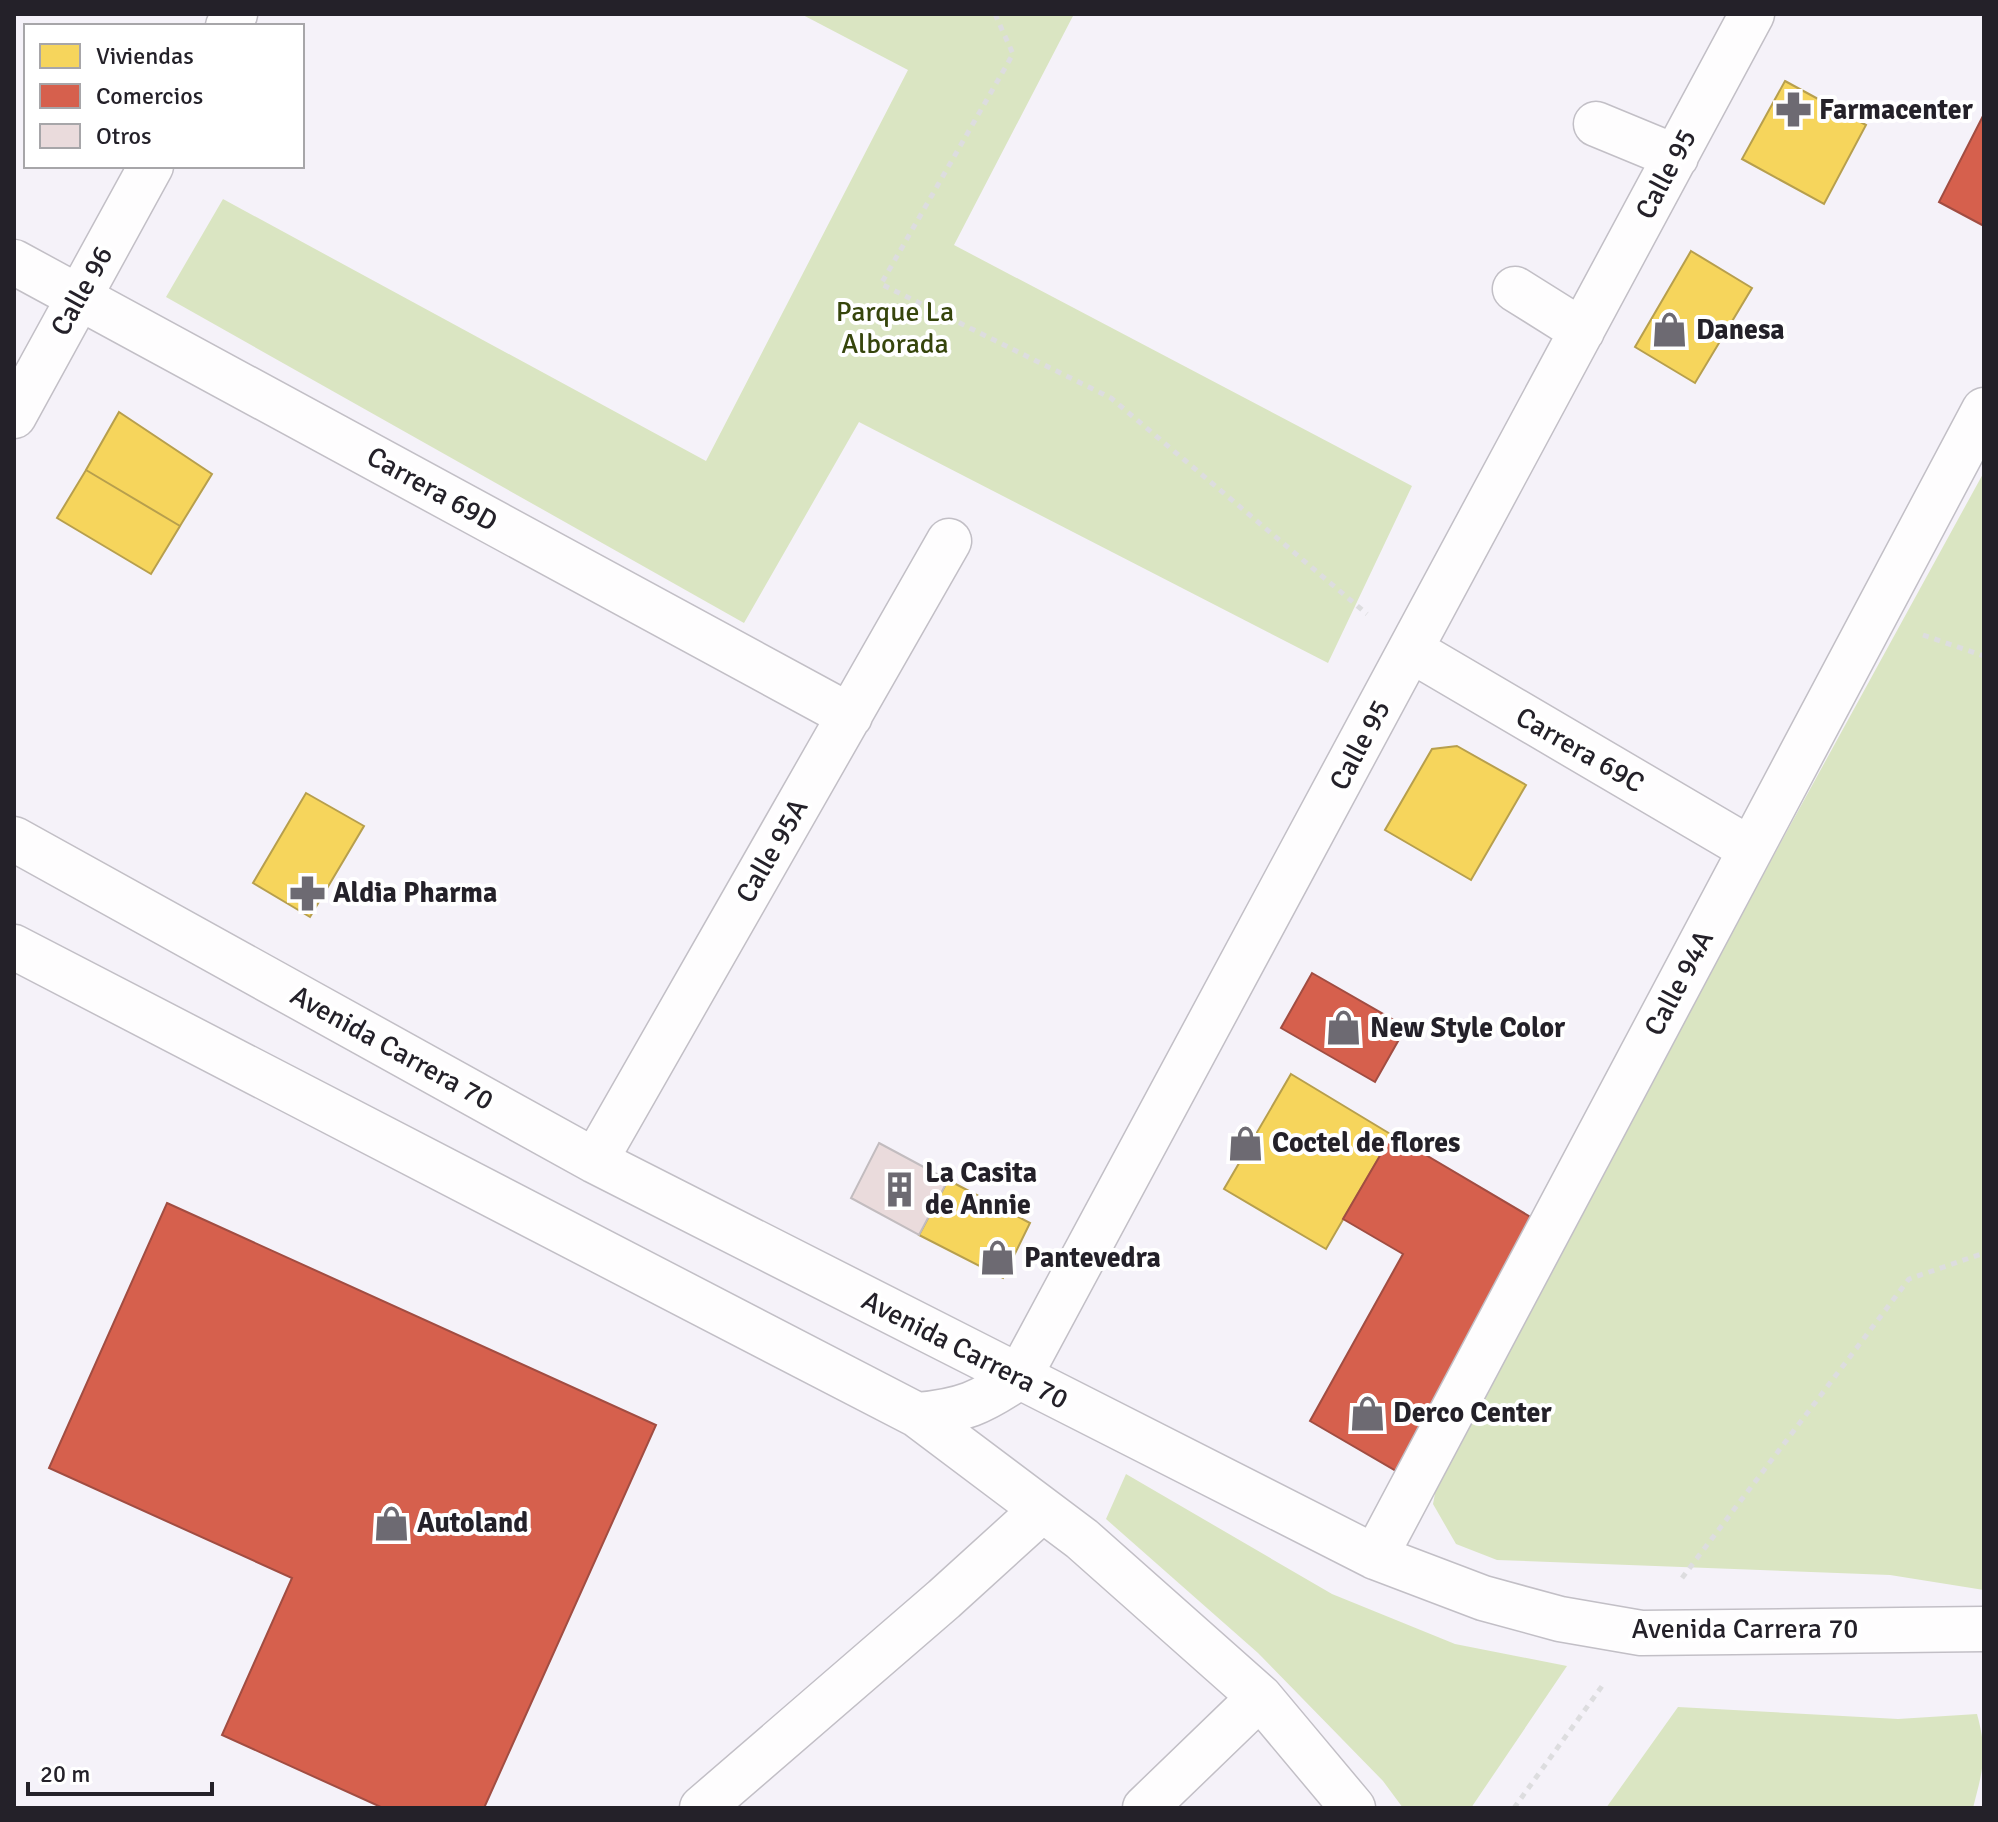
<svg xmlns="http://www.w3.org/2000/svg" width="1998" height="1822" font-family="Signika,sans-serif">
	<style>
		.green { fill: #dae5c2 }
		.homes { fill: #f6d55c; stroke: #b79f4d; stroke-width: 2 }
		.shops { fill: #d6604d; stroke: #a14d42; stroke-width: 2 }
		.building { fill: #eadbdc; stroke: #c2bcbf; stroke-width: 2 }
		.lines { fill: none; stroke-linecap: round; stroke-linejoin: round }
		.minor-casing { stroke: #c2bfc6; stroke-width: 47 }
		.path { stroke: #dddddf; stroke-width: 5; stroke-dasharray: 6 6; stroke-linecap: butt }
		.minor { stroke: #fefdfe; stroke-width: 44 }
		.labels { text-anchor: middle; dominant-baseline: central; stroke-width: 8; stroke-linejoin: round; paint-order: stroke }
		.poi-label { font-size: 28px; font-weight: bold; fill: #242129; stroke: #fff; text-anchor: start }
		.street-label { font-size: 28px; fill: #242129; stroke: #fff }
		.park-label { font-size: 28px; fill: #36450c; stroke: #fff }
	</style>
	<rect width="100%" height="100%" fill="#f5f2f9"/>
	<!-- green -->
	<path class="green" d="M801,14H1074L954,245L1412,486L1328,663L859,422L744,623L166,297L223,199L706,461L908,70Z
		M1984,472V1590L1890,1575L1497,1560L1456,1544L1433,1504L1441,1462Z
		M1126,1474L1332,1594L1455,1644L1567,1666L1471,1808H1403L1383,1781L1258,1653L1106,1519Z
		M1678,1707L1898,1719L1977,1714C1988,1754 1983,1769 1973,1808H1606Z"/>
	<!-- homes -->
	<path class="homes" d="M1785,81L1866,125L1824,204L1742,159Z
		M1691,251L1752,288L1695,383L1635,347Z
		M119,412L212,474L180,526L86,470Z
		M86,470L180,526L151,574L57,518Z
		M1457,746L1526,785L1471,880L1385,830L1432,749Z
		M306,793L364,826L310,917L253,883Z
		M1291,1074L1392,1135L1326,1249L1224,1189Z
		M948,1180L1030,1223L1003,1278L919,1235Z"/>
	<!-- shops -->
	<path class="shops" d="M1984,114V226L1939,202Z
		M1312,973L1406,1027L1375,1082L1281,1028Z
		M1392,1135L1534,1219L1398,1472L1310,1421L1403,1254L1343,1219Z
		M167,1203L656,1425L484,1808H383L222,1735L292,1578L49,1468Z"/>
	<!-- building -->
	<path class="building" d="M879,1143L948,1180L919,1235L851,1198Z"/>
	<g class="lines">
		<defs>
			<path id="minor" d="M228,26L235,14
				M1596,124L1676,157
				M14,262L850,716
				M1515,289L1582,331
				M14,416L151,166
				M1411,650L1750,849
				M14,839L595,1161L1375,1557L1483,1598L1560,1619L1641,1633L1984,1629
				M14,947L917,1415L1082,1539L1260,1697L1353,1808
				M595,1161L949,541
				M917,1415C962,1411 981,1403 1019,1377L1752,14
				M1375,1557L1984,410
				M702,1808L944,1599L1042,1510
				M1145,1808L1260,1697"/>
		</defs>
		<!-- minor casing -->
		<use href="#minor" class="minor-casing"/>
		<!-- path -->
		<path class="path" d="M995,14L1013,54L881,284L1111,398L1367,614
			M1923,635L1984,656
			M1682,1578L1909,1279L1984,1253
			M1514,1808L1605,1682"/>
		<!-- minor -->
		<use href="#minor" class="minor"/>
	</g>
	<!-- icons -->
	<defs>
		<symbol id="pharmacy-bare" viewBox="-9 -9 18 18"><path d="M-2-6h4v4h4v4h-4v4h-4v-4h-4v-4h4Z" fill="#6d6a72" stroke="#fff" stroke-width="2.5" paint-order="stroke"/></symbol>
		<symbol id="shop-bare" viewBox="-9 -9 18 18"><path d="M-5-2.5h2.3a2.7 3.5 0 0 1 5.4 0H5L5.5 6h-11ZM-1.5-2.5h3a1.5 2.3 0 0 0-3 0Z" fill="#6d6a72" stroke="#fff" stroke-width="2.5" paint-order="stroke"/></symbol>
		<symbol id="building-bare" viewBox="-9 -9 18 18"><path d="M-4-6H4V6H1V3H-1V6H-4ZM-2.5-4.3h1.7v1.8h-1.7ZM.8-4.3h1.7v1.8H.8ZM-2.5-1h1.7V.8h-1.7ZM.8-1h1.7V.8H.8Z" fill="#6d6a72" stroke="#fff" stroke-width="2.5" paint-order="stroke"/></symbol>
	</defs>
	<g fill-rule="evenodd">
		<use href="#pharmacy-bare" x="1768" y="84" width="51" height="51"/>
		<use href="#shop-bare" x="1644" y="304" width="51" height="51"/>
		<use href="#pharmacy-bare" x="282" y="868" width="51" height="51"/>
		<use href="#shop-bare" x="1318" y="1002" width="51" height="51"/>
		<use href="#shop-bare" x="1220" y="1118" width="51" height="51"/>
		<use href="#building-bare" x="874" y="1164" width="51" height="51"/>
		<use href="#shop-bare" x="972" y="1232" width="51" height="51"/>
		<use href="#shop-bare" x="1342" y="1388" width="51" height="51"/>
		<use href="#shop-bare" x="366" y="1498" width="51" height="51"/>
	</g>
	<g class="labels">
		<!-- poi labels -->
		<g class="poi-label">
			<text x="1819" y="110">Farmacenter</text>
			<text x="1696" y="330">Danesa</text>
			<text x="333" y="893">Aldia Pharma</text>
			<text x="1370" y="1028">New Style Color</text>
			<text x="1272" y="1143">Coctel de flores</text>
			<text x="925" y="1173">La Casita<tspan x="925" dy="32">de Annie</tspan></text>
			<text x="1024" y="1258">Pantevedra</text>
			<text x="1393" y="1413">Derco Center</text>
			<text x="417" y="1523">Autoland</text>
		</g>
		<!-- street labels -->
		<g class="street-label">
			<text transform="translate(1666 174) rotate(-62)">Calle 95</text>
			<text transform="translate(82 291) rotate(-61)">Calle 96</text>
			<text transform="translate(432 489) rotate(29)">Carrera 69D</text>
			<text transform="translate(1360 745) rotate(-62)">Calle 95</text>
			<text transform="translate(1580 750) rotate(30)">Carrera 69C</text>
			<text transform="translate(772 851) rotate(-60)">Calle 95A</text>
			<text transform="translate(1679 983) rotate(-62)">Calle 94A</text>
			<text transform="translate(392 1048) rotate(29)">Avenida Carrera 70</text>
			<text transform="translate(965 1350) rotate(27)">Avenida Carrera 70</text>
			<text x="1745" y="1629">Avenida Carrera 70</text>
		</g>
		<!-- park labels -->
		<g class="park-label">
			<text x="895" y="312">Parque La<tspan x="895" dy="32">Alborada</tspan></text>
		</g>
	</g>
	<!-- border -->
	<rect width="1998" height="1822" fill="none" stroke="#242129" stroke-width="32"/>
	<!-- legend -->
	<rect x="24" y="24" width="280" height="144" fill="#ffffff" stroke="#a7a6a9" stroke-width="2"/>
	<rect x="40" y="44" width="40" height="24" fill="#f6d55c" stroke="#a7a6a9" stroke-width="2"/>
	<text x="96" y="64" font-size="24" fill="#242129">Viviendas</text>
	<rect x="40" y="84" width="40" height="24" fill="#d6604d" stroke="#a7a6a9" stroke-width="2"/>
	<text x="96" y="104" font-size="24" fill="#242129">Comercios</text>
	<rect x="40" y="124" width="40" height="24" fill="#eadbdc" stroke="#a7a6a9" stroke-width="2"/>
	<text x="96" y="144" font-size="24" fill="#242129">Otros</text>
	<!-- scale -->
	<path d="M28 1782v12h184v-12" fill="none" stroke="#242129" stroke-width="4"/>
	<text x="40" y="1782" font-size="24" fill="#242129" stroke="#ffffff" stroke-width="6" paint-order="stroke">20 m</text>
</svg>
